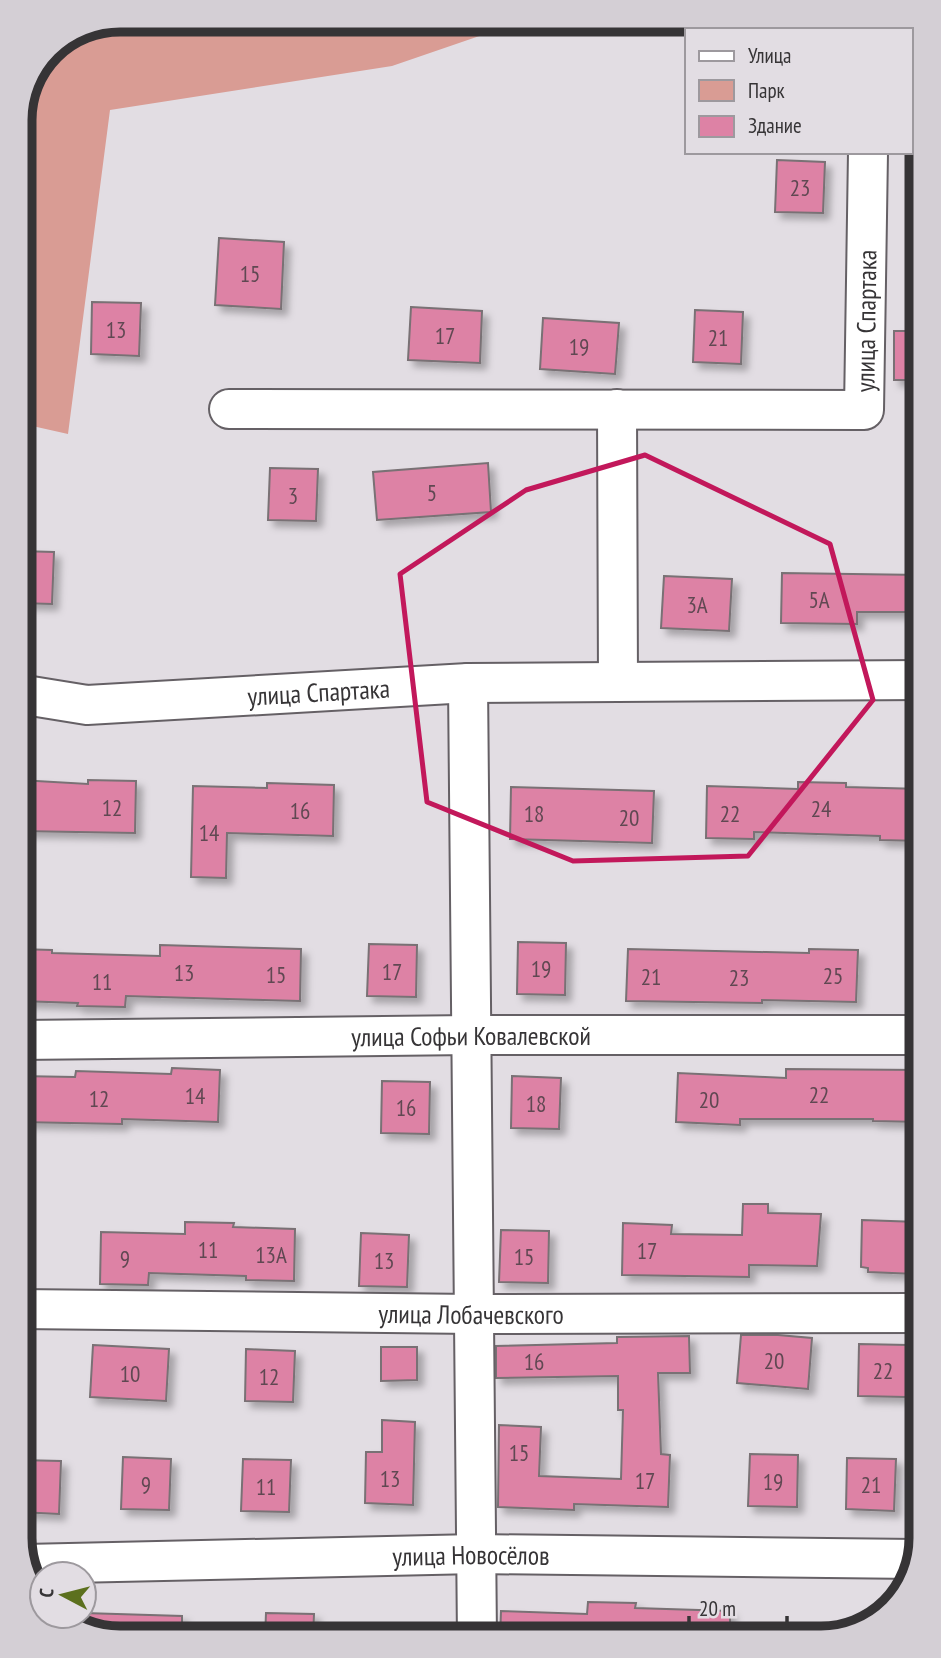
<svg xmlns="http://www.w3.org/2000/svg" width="941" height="1658" font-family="'PT Sans Narrow',sans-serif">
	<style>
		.green { fill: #d99c94 }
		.building { fill: #dd82a5; stroke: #797174; stroke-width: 2; filter: url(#shadow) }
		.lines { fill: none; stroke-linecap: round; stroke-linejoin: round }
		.street-casing { stroke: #656065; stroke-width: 42 }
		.street { stroke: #fff; stroke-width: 38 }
		.marked { fill: none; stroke: #c2185b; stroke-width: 5; stroke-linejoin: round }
		.labels { text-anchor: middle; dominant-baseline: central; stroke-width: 6; stroke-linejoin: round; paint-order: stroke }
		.number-label { font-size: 23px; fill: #604852 }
		.street-label { font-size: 26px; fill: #363436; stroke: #e2dde3 }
		.rim { fill: none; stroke: #363436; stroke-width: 9 }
	</style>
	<defs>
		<filter id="shadow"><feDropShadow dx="6" dy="6" stdDeviation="3.5" flood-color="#0004"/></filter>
	</defs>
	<rect width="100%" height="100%" fill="#e2dde3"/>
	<!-- green -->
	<path class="green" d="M119,19H529L392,66L110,110L68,434L19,423V113L49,48Z"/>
	<!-- building -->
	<path class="building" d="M777,160L825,162L823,213L775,212Z
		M219,238L284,242L281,309L215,305Z
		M92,302L141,303L139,356L91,354Z
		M411,307L482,311L480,363L408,360Z
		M695,310L743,312L741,364L693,362Z
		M543,318L619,323L615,374L540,369Z
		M894,331H922V380H894Z
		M488,463L491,512L377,520L373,472Z
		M270,468L318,469L316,521L268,520Z
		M19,551L54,552L52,604L19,603Z
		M782,573L922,575V612H857V624L781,623Z
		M664,576L732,579L729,631L661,628Z
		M19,780L88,784V780L136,781L135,833L19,831Z
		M798,782L846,783V787L922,789V841L880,840V836L754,832V839L706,838L707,786L798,789Z
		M267,783L334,785L333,836L227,833L226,878L191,877L193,786L267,788Z
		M511,787L654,791L652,843L510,839Z
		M518,942L566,943L565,995L517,994Z
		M369,944L417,945L416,997L367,996Z
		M160,945L301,949L300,1001L126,996L125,1007L77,1006L78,1003L19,1001V949L52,950V953L160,956Z
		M628,949L809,953V949L858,950L856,1002L762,1000V1003L626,1001Z
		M172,1068L220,1070L218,1122L122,1119V1124L19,1122V1076L75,1077L76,1071L171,1074Z
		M786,1069L922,1070V1122L873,1121V1119H740V1125L676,1122L678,1073L786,1078Z
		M512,1076L561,1078L559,1129L511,1128Z
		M382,1081L430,1082L429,1134L381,1133Z
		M743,1204H768V1213L821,1214L817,1266L749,1265V1277L622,1275L623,1223L672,1225L671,1234L742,1235Z
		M862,1220L918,1222L916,1274L868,1272V1268L861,1267Z
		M185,1222L234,1223L233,1227L295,1229L294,1281L246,1280V1276L149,1273L148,1285L100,1284L101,1232L185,1234Z
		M501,1230L549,1231L548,1283L499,1282Z
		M361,1233L409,1235L407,1287L359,1286Z
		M741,1335H778L812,1338L808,1389L737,1383Z
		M689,1336L690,1373H658L661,1454L670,1455L668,1507L574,1504V1510L498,1507L499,1425L541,1427L539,1476L621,1479L623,1410H618V1376L496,1378V1346L617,1343V1337Z
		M859,1344L908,1345L906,1397L858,1396Z
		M93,1345L169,1349L166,1401L90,1397Z
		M381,1347H417V1380L381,1381Z
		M246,1349L295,1351L293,1402L245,1401Z
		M382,1420L415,1422L413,1505L365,1503L366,1452H382Z
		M750,1454L798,1455L797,1507L748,1506Z
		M123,1457L171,1459L169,1510L121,1509Z
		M847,1458L896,1459L894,1511L846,1509Z
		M243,1459L291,1460L289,1512L241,1511Z
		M19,1460L61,1461L59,1514L19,1512Z
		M588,1602L636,1603L635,1608L730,1611V1639H500L501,1611L587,1614Z
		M84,1613L182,1616V1639H113L63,1622L58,1616H84Z
		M266,1613L314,1614L313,1639H265Z"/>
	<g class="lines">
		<defs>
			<g id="street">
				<path id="s1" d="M229,409L864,410L868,152"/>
				<path d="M617,409L618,682"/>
				<path d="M468,683L477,1639"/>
				<path id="s2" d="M19,694L87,705L468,683L922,680"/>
				<path id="s3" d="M19,1040L471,1035H922"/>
				<path id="s4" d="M19,1309L474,1314L922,1313"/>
				<path id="s5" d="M25,1564L476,1554L916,1559"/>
			</g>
		</defs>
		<!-- street casing -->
		<use href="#street" class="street-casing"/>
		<!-- street -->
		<use href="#street" class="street"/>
	</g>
	<!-- marked area -->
	<path class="marked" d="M645,455L830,544L873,700L748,856L573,861L427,802L400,574L526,490Z"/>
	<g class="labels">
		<!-- number labels -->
		<g class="number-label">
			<text x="800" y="187">23</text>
			<text x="250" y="273">15</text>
			<text x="116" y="329">13</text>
			<text x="445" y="335">17</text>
			<text x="718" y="337">21</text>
			<text x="579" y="346">19</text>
			<text x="432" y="492">5</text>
			<text x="293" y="495">3</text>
			<text x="819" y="599">5А</text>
			<text x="697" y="604">3А</text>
			<text x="112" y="807">12</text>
			<text x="821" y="808">24</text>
			<text x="300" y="810">16</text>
			<text x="534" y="813">18</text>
			<text x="730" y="813">22</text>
			<text x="629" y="817">20</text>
			<text x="209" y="832">14</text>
			<text x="541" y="968">19</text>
			<text x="392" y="971">17</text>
			<text x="184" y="972">13</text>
			<text x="276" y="974">15</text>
			<text x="833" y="975">25</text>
			<text x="651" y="976">21</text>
			<text x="739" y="977">23</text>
			<text x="102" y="981">11</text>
			<text x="819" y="1094">22</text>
			<text x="195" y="1095">14</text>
			<text x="99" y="1098">12</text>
			<text x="709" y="1099">20</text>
			<text x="536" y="1103">18</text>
			<text x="406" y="1107">16</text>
			<text x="208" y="1249">11</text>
			<text x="647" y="1250">17</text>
			<text x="271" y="1254">13А</text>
			<text x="524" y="1256">15</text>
			<text x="125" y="1258">9</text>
			<text x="384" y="1260">13</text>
			<text x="774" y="1360">20</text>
			<text x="534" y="1361">16</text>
			<text x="883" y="1370">22</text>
			<text x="130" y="1373">10</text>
			<text x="269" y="1376">12</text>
			<text x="519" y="1452">15</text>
			<text x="390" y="1478">13</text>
			<text x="645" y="1480">17</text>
			<text x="773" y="1481">19</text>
			<text x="146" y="1484">9</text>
			<text x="871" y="1484">21</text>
			<text x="266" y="1486">11</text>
		</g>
		<!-- street labels -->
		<g class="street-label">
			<text stroke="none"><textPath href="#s1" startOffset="724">улица Спартака</textPath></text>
			<text stroke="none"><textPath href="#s2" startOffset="301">улица Спартака</textPath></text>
			<text stroke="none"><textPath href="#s3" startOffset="452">улица Софьи Ковалевской</textPath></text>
			<text stroke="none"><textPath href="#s4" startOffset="452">улица Лобачевского</textPath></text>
			<text stroke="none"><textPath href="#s5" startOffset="446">улица Новосёлов</textPath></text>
		</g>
	</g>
	<!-- crop -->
	<path d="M0 0H941V1658H0ZM120 32H821A88 88 0 0 1 909 120V1538A88 88 0 0 1 821 1626H120A88 88 0 0 1 32 1538V120A88 88 0 0 1 120 32Z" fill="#d4cfd5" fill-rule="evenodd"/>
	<path class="rim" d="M120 32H821A88 88 0 0 1 909 120V1538A88 88 0 0 1 821 1626H120A88 88 0 0 1 32 1538V120A88 88 0 0 1 120 32Z"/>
	<!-- legend -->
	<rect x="685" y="28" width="228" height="126" fill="#e2dde3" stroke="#9d999e" stroke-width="2"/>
	<rect x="699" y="51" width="35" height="10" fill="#ffffff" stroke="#9d999e" stroke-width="2"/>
	<text x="748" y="63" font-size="21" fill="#363436">Улица</text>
	<rect x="699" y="80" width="35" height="21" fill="#d99c94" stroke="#9d999e" stroke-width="2"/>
	<text x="748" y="98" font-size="21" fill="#363436">Парк</text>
	<rect x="699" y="116" width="35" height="21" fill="#dd82a5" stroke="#9d999e" stroke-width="2"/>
	<text x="748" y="133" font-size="21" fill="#363436">Здание</text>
	<!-- north arrow -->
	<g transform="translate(63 1595) rotate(277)"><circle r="33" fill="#e2dde3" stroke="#9d999e" stroke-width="2"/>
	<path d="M0-5L12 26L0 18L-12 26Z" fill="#5c701e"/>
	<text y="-10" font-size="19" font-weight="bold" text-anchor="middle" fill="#363436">С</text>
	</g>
	<!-- scale -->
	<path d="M689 1616v10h98v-10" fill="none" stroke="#363436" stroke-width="3.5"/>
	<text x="699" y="1616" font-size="21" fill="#363436" stroke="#e2dde3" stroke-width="5" paint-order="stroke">20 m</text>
</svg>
